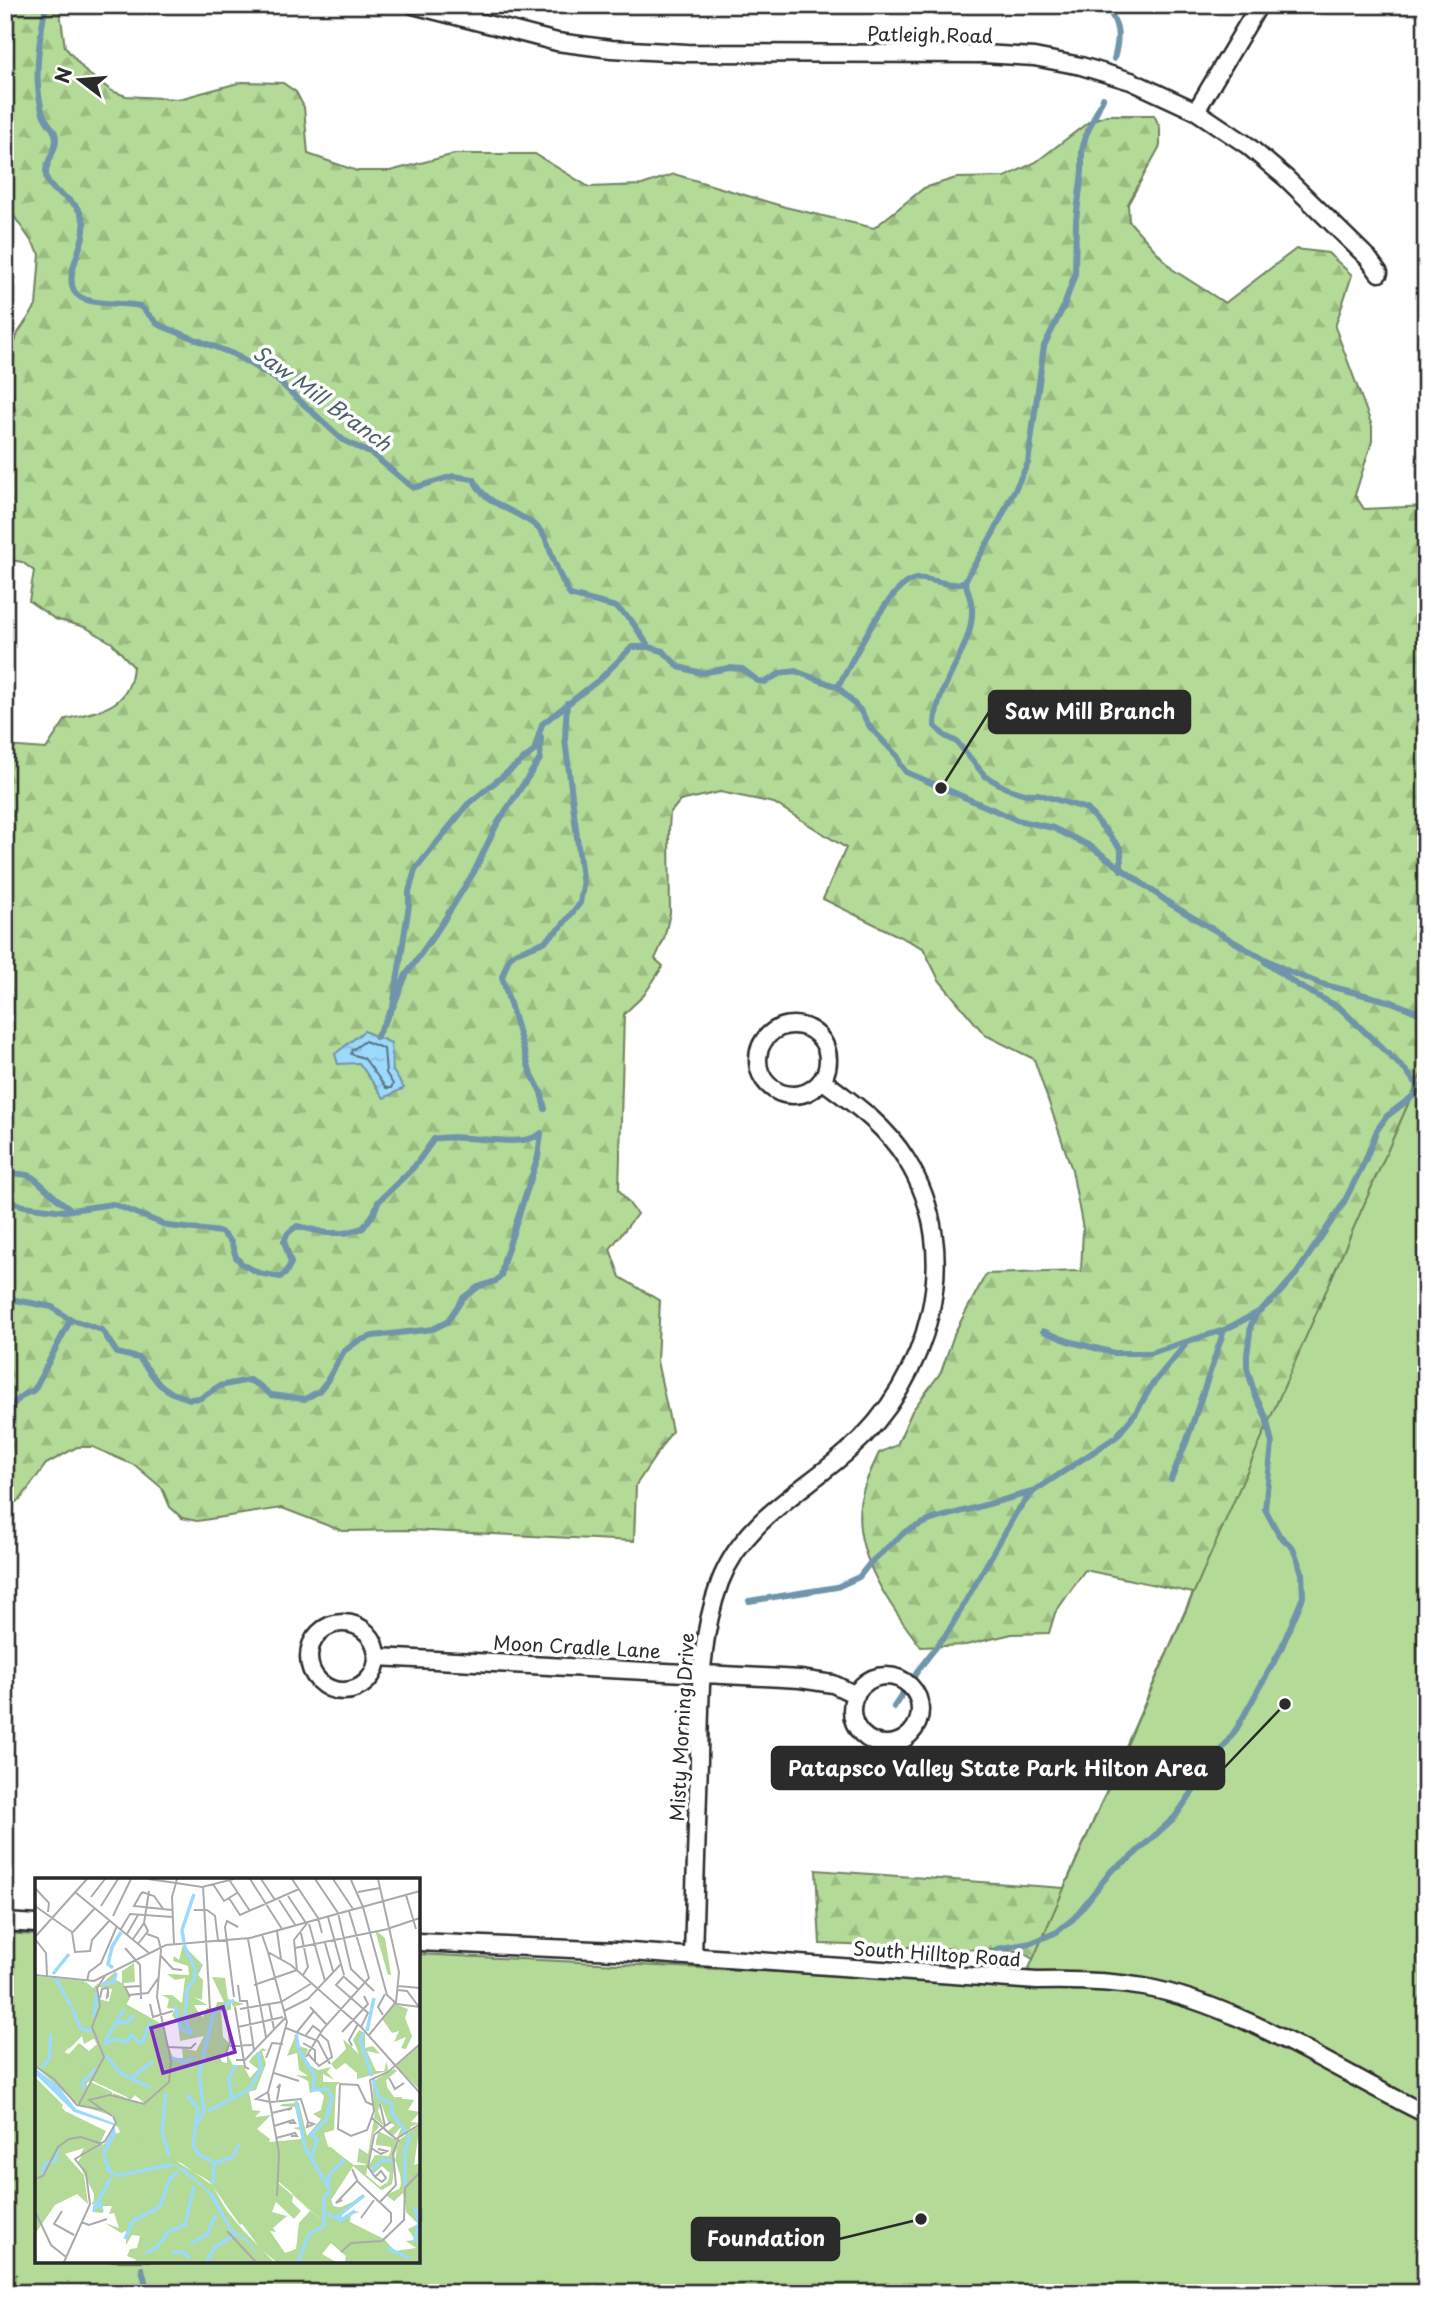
<svg xmlns="http://www.w3.org/2000/svg" width="1431" height="2298" font-family="'Playpen Sans',sans-serif">
	<style>
		.forest { fill: url(#forest-firs); stroke: #6f8260; stroke-width: 2 }
		.green { fill: #b3da96; stroke: #6f8260; stroke-width: 2 }
		.water { fill: url(#water-ripples); stroke: #6f94a9; stroke-width: 2 }
		.lines { fill: none; stroke-linecap: round; stroke-linejoin: round }
		.shore { stroke: #58717f; stroke-width: 2 }
		.stream { stroke: #6f94a9; stroke-width: 6 }
		.minor-casing { stroke: #2b2b2b; stroke-width: 21 }
		.minor { stroke: #fff; stroke-width: 16 }
		.labels { text-anchor: middle; dominant-baseline: central; stroke-width: 7; stroke-linejoin: round; paint-order: stroke }
		.street-label { font-size: 19px; fill: #2b2b2b; stroke: #fff }
		.water-label { font-size: 21px; font-style: italic; fill: #4d606a; stroke: #fff }
		.inset-river { fill: none; stroke: #9cdafd; stroke-width: 3.5 }
		.inset-road { fill: none; stroke: #aaa; stroke-width: 2 }
		.view { fill: #7b2cbf; fill-opacity: 0.15; stroke: #7b2cbf; stroke-width: 3.5 }
		.inset-edge { fill: none; stroke: #2b2b2b; stroke-width: 3.5 }
		.leader { fill: none; stroke: #2b2b2b; stroke-width: 2.5 }
		.callout-dot { fill: #2b2b2b; stroke: #fff; stroke-width: 2.5 }
		.callout { fill: #2b2b2b; stroke: #2b2b2b; stroke-width: 2.5 }
		.callout-label { font-size: 21px; text-anchor: middle; font-weight: bold; fill: #fff }
	</style>
	<defs>
		<pattern id="forest-firs" width="22" height="20" patternUnits="userSpaceOnUse" patternTransform="scale(1.75)"><rect width="22" height="20" fill="#b3da96"/><path d="M5 1l3.5 6h-7zM16 11l3.5 6h-7z" fill="#9abb81"/></pattern>
		<pattern id="water-ripples" width="26" height="14" patternUnits="userSpaceOnUse" patternTransform="scale(1.75)"><rect width="26" height="14" fill="#9cdafd"/><path d="M2 4q2-2 4 0t4 0M15 11q2-2 4 0t4 0" fill="none" stroke="#87bbd9"/></pattern>
	</defs>
	<rect width="100%" height="100%" fill="#fff"/>
	<filter id="ink" filterUnits="userSpaceOnUse"><feTurbulence type="fractalNoise" baseFrequency=".0143" numOctaves="2"/><feDisplacementMap in="SourceGraphic" scale="14" xChannelSelector="R" yChannelSelector="G"/><feConvolveMatrix kernelMatrix="1 2 1 2 8 2 1 2 1" color-interpolation-filters="sRGB"/></filter>
	<g filter="url(#ink)">
		<!-- forest -->
		<path class="forest" d="M5,5H59L65,47L86,72L112,91L126,96L179,99L242,82L283,83L296,92L304,107L308,154L357,171H390L455,154H535L589,187L642,185L674,174L785,207L874,228L924,188L956,178L1005,177L1036,162L1090,121L1107,115H1154L1160,128V146L1128,204L1129,221L1172,269L1225,303L1296,249L1328,253L1352,275L1335,327L1372,426V441L1355,495L1364,509L1426,506V2102L1054,1971L1019,1951L820,1944L816,1870L1064,1888L1193,1593L1085,1570L1055,1613L1049,1633L1012,1634L966,1645L921,1647C892,1609 853,1555 860,1504C863,1486 871,1470 879,1453L897,1445L912,1411L941,1372L955,1332L986,1274L1081,1271L1083,1229L1072,1170L1034,1059L985,1035L939,980L923,948L823,899L846,848L774,803L720,792L680,801L670,813L669,830L670,913L664,939L655,959L663,966L644,995L624,1014L619,1190L637,1214L610,1249L620,1277L660,1301L657,1361L672,1431L636,1485L634,1541L409,1530L342,1531L282,1508L197,1521L182,1518L170,1507L162,1488L136,1466L93,1447H77L46,1464L20,1500L5,1507V746L46,749L66,719C100,710 130,709 133,666L112,643L85,627L55,619L29,601L34,571L22,562L5,559V420L16,415L7,367L18,333L36,306L40,254L5,203Z"/>
		<!-- green -->
		<path class="green" d="M1426,1063V2293H5V2281L15,2275H5V1933L37,1935V2261H418V1954L1017,1984L1027,1973Z"/>
		<!-- water -->
		<path class="water" d="M364,1031L391,1043L393,1071L404,1088L384,1098L359,1063L338,1064L335,1054Z"/>
		<g class="lines">
			<!-- shore -->
			<path class="shore" d="M365,1041L384,1049L386,1073L393,1084L391,1088H386L364,1058L351,1054L352,1050Z"/>
			<!-- stream -->
			<path class="stream" d="M46,5C40,34 34,72 40,101C41,107 43,116 47,121C51,128 56,130 56,139C56,154 42,165 47,180C53,196 79,197 84,223C87,243 64,272 74,291C84,308 123,301 140,306L159,325L233,354L276,379L343,440L372,454L413,488L453,476L474,479C483,505 518,510 537,527C548,537 550,553 556,566C560,576 565,586 570,595L616,607L631,620L649,647
				M1105,5C1120,24 1120,37 1114,59
				M965,581C967,589 971,599 972,608C974,650 935,684 935,726L945,736L957,742L985,776L1006,788L1025,794H1038L1087,809L1121,849V870
				M838,687C851,663 886,590 912,580C929,574 949,591 965,581L994,532L1028,463L1044,346L1064,306L1075,274L1076,220L1082,172V150L1086,135L1103,98
				M1265,962L1299,986L1340,1008L1407,1072L1426,1096
				M393,1007L409,905V892L415,870L468,804L534,751L542,724L600,679L632,647H649L663,651L679,667L701,673L729,668L742,669L758,681L765,682L781,673L795,671L838,687L860,710L870,727L898,757L900,764L906,772L1017,820L1053,828L1090,846L1172,905L1248,950L1290,972L1321,984L1392,1002L1426,1016
				M376,1037L393,1007L406,975L441,925L474,872L497,824L540,759L541,737
				M545,1109L541,1092L530,1071L502,977L509,958L515,953L544,942L561,927L580,903L583,886L565,739L567,703
				M5,1174C37,1172 33,1179 54,1196C59,1201 66,1205 72,1210
				M5,1200L24,1206L64,1211L113,1204L168,1226L221,1232L231,1242L236,1257L242,1264L259,1273L280,1277L285,1274L291,1263L284,1241L288,1233L297,1226L326,1233H345L363,1228L374,1213L378,1202L414,1167L434,1139C462,1132 520,1150 540,1134
				M5,1298L52,1307L67,1318L102,1330L117,1353L139,1358L159,1384L172,1393L190,1399L201,1398L219,1386L249,1380L260,1386L271,1395L305,1399L319,1391L327,1381L344,1351L358,1341L373,1336L433,1329L447,1322L463,1298L478,1287L496,1281L501,1276L504,1260L538,1157L541,1133
				M1043,1331L1068,1341L1114,1353H1150L1224,1330L1257,1313L1275,1298L1297,1273L1343,1204L1365,1161L1377,1130L1387,1116L1421,1090
				M5,1412L23,1395L34,1390L71,1319
				M1171,1479L1187,1440L1224,1330
				M749,1601L837,1587L859,1577L870,1563L906,1531L931,1520L1032,1492
				M894,1707L918,1670L948,1632L1017,1511L1034,1491L1116,1437L1135,1414L1152,1385L1185,1345
				M997,1949L1031,1943L1057,1932L1074,1918L1112,1870L1129,1859L1175,1817L1237,1728L1280,1651L1303,1597L1302,1573L1293,1548L1279,1535L1265,1509L1272,1444L1266,1417L1255,1395L1247,1368V1355L1251,1325L1257,1313
				M142,2269L148,2293"/>
			<defs>
				<path id="minor" d="M413,5L557,42L611,49L687,53L983,54L1034,57L1081,66L1131,81L1196,111L1247,145L1286,178L1368,258L1379,273
					M1196,111L1259,5
					M758 1060a35 35 0 1 1 70 0a35 35 0 1 1-70 0Z
					M309 1657a34 34 0 1 1 68 0a34 34 0 1 1-68 0Z
					M377,1657L800,1679L833,1684L856,1695
					M852 1710a34 34 0 1 1 68 0a34 34 0 1 1-68 0Z
					M5,1922L37,1924
					M418,1942L616,1951L1037,1981C1073,1980 1108,1981 1144,1987C1241,2005 1337,2071 1426,2114
					M693,1956C695,1891 697,1825 699,1760C700,1700 699,1639 720,1582C743,1521 802,1492 848,1451C929,1380 966,1254 906,1159C885,1125 853,1103 822,1080"/>
			</defs>
			<!-- minor casing -->
			<use href="#minor" class="minor-casing"/>
			<!-- minor -->
			<use href="#minor" class="minor"/>
		</g>
	</g>
	<g class="labels">
		<!-- street labels -->
		<g class="street-label">
			<text transform="translate(930 34) rotate(1)">Patleigh Road</text>
			<text transform="translate(577 1646) rotate(3)">Moon Cradle Lane</text>
			<text transform="translate(681 1727) rotate(-87)">Misty Morning Drive</text>
			<text transform="translate(937 1953) rotate(4)">South Hilltop Road</text>
		</g>
		<!-- water labels -->
		<g class="water-label">
			<text transform="translate(323 397) rotate(36)">Saw Mill Branch</text>
		</g>
	</g>
	<!-- overview -->
	<g transform="translate(35 1878)">
		<rect width="385" height="385" fill="#fff"/>
		<path d="M385,167V212L361,188Z" fill="#b3da96"/>
		<path d="M148,67L168,87L163,97L168,102L167,122L159,119L172,127H159L165,137L168,139L172,130L180,133L182,124H189L177,99L190,100L193,121L209,126L198,129L196,123V132L186,133L188,159L194,165L191,174L184,177L187,184L192,185V176L198,187H208L215,200L223,191L214,184L217,179L228,170L232,173H227L231,186L221,212L213,214L215,232L226,233L220,239L236,237L222,251L235,261L234,264L267,261L265,252L258,250L265,249L260,229L244,228L248,226L264,225L272,258L286,241L278,236L286,232L289,218L283,212L275,215L273,203L261,197L273,198L264,192L262,175L252,178L261,156L264,168L273,171L270,179L276,188L283,192L296,189L292,194L299,202L288,196V204H305L301,208L299,252L289,255L293,268L319,287H332L331,297L345,309L353,304L355,295L347,288L338,296L336,289L342,278H354L357,269L341,267V263L345,254L360,262L357,304L346,312L318,288L296,321L299,332L329,319L310,331L306,340L319,333L325,334L316,336L315,344L349,361L360,373L381,370L371,363L380,362L373,351L383,346L372,335L368,315L359,323L351,317L366,310L364,262L385,247L379,287L385,285V384H338L244,304L100,217L96,221L58,203L0,161L34,176L44,165L54,173L62,166L70,178L60,160L49,166L47,158L33,172L57,118L50,103L58,110L63,105L62,109L65,121L74,124L77,111L63,109L81,93V102L87,105V93L99,85L100,104L89,105L91,126L125,145L138,180H148L147,170L161,173L169,158L145,163L143,145L137,137L140,131L132,130L134,121L127,117H137L147,125L150,100L140,102L132,96L154,97L153,88L138,83L139,78L144,82ZM360,126L373,131L370,140L377,158L371,171L366,170L371,159L359,164L364,153L357,155L347,141ZM324,152L330,155V170L338,168L345,176L332,173L341,193H349L352,183L353,193L322,201V195L310,185L301,192L296,186L311,171L308,161L324,176L318,162ZM0,179L53,208L56,204L77,214L78,221V215L89,219L244,306L315,366L310,384L311,378L293,362L277,381L227,373L178,306L147,283L121,272L141,282L188,328L226,374L227,384L81,256L85,254L78,238L44,227ZM258,318L275,333L264,345L261,371L250,375L235,353L241,354L238,350L252,338L237,334L241,324L259,341L266,333L257,324ZM359,191L351,202L352,213L359,220L379,222L373,232L385,234L376,244L385,245L367,252L349,226L343,225L342,239L340,237L337,204ZM0,200L30,233L71,253L65,265L30,276L49,297L53,326L42,316L20,327L0,356ZM79,252L71,269L220,384H94L102,382L92,378L95,371L102,370L105,358L97,357L91,367V353L86,355L70,345L84,350L79,335L74,336L77,328H68V335L58,334L59,316L43,284L48,276L69,266Z" fill="#b3da96" fill-rule="evenodd"/>
		<path d="M340,52L350,60L356,97H353ZM0,98L49,103L69,129L80,118V105L89,107L95,120L91,127L115,149L114,145H127L135,179L209,189L224,266L278,261L276,275L296,269L318,288L296,322L298,328L309,330L328,316L330,319L305,338L373,384H310L311,378L296,365L287,376L301,384H241L224,369L239,365L250,376L261,374L268,349L282,361L291,346L257,316L264,301L245,296L242,320L205,347L174,303L81,248L77,236L83,220L109,225L100,217L95,222L72,200L65,207L58,201L52,205L51,218L41,225L0,188ZM58,143V159L69,179L62,194L51,185L46,191L28,176ZM359,191L362,193L351,202L352,209L359,219H367L365,226L357,230L376,250L362,260L367,248L357,259L347,251L352,254L360,247L353,244L346,225L343,233L349,248L339,240L343,215L337,205ZM0,199L28,227L16,251L24,275L5,299L0,296ZM339,241L344,249L338,256L331,297L345,309L354,304L355,295L347,288L337,295L333,289L340,277L354,278L357,272L354,266H341L343,253L363,263L357,306L347,312L325,294L331,286L322,284L324,270L333,276ZM382,248L374,279L378,301L385,294V365L380,362L384,345L371,334L370,311L359,323L354,319L364,313L367,303L359,278L365,262ZM78,249L81,256L146,285L177,307L196,340L239,384H207L202,376L184,374L178,384L115,383L129,342L116,322L56,326L74,304L71,293L57,287L60,281L56,275L45,277L49,270L42,263L71,268Z" fill="#b3da96" fill-rule="evenodd"/>
		<path d="M0,190L24,209L41,231L79,245L81,256L70,277L77,293L84,296L134,285L149,291L179,317L197,351L212,361L227,384L211,363L195,353L171,312L140,288L84,299L72,294L67,275L78,247L39,234L0,196Z" fill="#9cdafd"/>
		<path class="inset-river" d="M149,64L147,52L159,16M149,67L160,90V100L152,112L150,142L157,156M78,90L73,86L77,69L86,54M18,96L34,76M20,100L36,128M67,106L79,104L81,95M140,128L146,151L157,156M37,130L46,151L57,153M59,139L62,113M81,145L93,144L99,137M332,153L339,120M329,155L325,162L337,198M261,156L264,173L279,196L278,212L292,211L297,218L291,242L276,257L282,261L277,279M70,163L89,131M107,166L115,144M69,167L78,161L92,164L96,157L106,166M71,178L87,196L116,210M137,180L149,184L158,180M7,190L14,181L16,156M96,200L118,183M338,201L344,220L356,225L357,235L375,260L370,272V308M50,211L47,205L61,191M131,215L127,253L134,278M152,217L163,230L158,267L164,277L179,284L178,306M197,220L194,200L201,187M261,223L270,270L293,308M173,233L215,211L226,190L223,174M162,246L169,233L164,196L179,134L199,122M180,285L198,279L204,266M336,292L348,282L357,283M7,296L10,286L20,283L23,272M293,311L294,297L310,281M380,330L384,345L380,362L385,365M59,334L61,325L66,329L64,322L76,300M292,336L306,342L320,333M301,340L328,318M90,361L98,343L125,329L135,300L143,294M156,365L172,357L181,337M352,370L374,380M110,375L122,369L133,354L150,347L159,308M136,375L149,374L155,381M171,384L180,369L201,356M263,384L274,356L289,348V319L296,313"/>
		<path class="inset-road" d="M113,1L141,5M215,1L247,51M226,1L240,22M257,1L283,40L287,55M280,1L303,35L316,91L339,113M298,1L318,31M316,2L328,29M195,3L215,33M141,5L167,9L199,1M178,6L189,23L202,15M168,8L175,132M0,10L14,25L13,34M40,14L114,75M107,14L99,28L137,32M107,14L119,18L129,32M323,14L345,10M371,17L381,51M253,18L271,45M56,19L70,1M194,20L205,37L264,11M244,22L261,48M0,28L37,54L40,74L55,73L57,62L75,42M66,28L83,1M328,29L352,117L362,126L385,129M159,32H172L180,38L183,62M78,38L96,1M293,39L309,97M274,46L290,103M355,50L385,40M86,51L95,36L138,39M242,53L246,81M38,54L60,30M266,55L273,89L268,97M92,56L103,37M227,57L233,74L256,87L326,149L385,215M0,59L52,1M0,61L11,75L12,98M98,61L109,45L114,13M213,61L231,159M290,65L298,93M103,66L113,53L109,45M139,66L137,19L142,1M90,70L105,87L106,121M260,70L353,51M233,74L252,144L233,214L244,275L242,318M125,77L138,91L147,92M0,97L59,103L131,67L215,60L385,13M308,98L324,112M309,98L301,107L316,120M52,103L54,94L66,85L82,48M203,107L205,123H212L219,173M219,107L262,92L259,62L273,44M363,108L385,110M363,112L372,113L384,129M94,117L113,115L124,99M95,119L90,109L105,108M199,119L190,49L192,43L203,49M65,120L67,111L72,110L73,111V118L72,119L73,113M316,120L333,135L326,149M115,126L118,139L138,133M234,126L239,151M200,129L210,189L214,191M275,129L292,147M205,131L246,124L277,105M191,132L195,164L191,175M249,133L273,121L306,86M348,137L343,129L350,116M203,149L248,139M251,150L283,163L295,186M262,154L279,133M307,154L333,126L329,118M271,157L278,148L286,154M334,157L361,124L364,94L343,1M268,165L280,172V184M195,168L217,167M317,168L314,162L323,146M132,169L156,170L161,165M273,176L284,188L297,179L293,163L285,156M271,179L288,151L334,100L314,33M231,180L237,165L248,166M201,182H210L251,139M0,188L19,201L42,227L68,232M239,195L264,203M354,200L360,211L369,205M242,210L245,206L242,222M233,214L221,221L235,224M236,224L266,221L273,244L279,246L272,249L273,244M345,226L350,248L356,244M338,227L331,224L323,207L305,206L303,251L316,258L332,252L339,233L335,202L353,194L385,166M43,228L69,179L57,149L65,128L62,110L70,98M237,235L257,230L253,232M77,238L54,222L75,217L109,226L134,204L136,183L122,119L126,71L123,60L112,56M337,240L361,261L385,246M239,248L258,242L260,245H254M241,260L260,255L262,258H256M336,270L346,276L352,273L343,271M317,291L323,304L356,335V344L348,354M340,299L347,304L351,300L346,293L340,299L333,289L339,257L350,248M0,301L8,298L23,269L34,261L46,259L67,266M307,322L301,325L322,303M344,325L361,307L358,275L364,261M0,333L16,367L31,379M27,333L19,346L39,357M326,340L339,322M46,344L54,347L72,341M192,353L221,384M306,374L316,365L347,363L369,342L370,310L385,294M29,384L55,326L51,295L40,281L70,263L81,245L78,238"/>
		<path class="view" d="M188,129L200,174L128,195L116,150Z"/>
		<rect width="385" height="385" class="inset-edge"/>
	</g>
	<!-- callouts -->
	<path class="leader" d="M941 788L989 712M1285 1704L1224 1768M921 2219L839 2239"/>
	<g class="callout-dot">
		<circle cx="941" cy="788" r="7"/>
		<circle cx="1285" cy="1704" r="7"/>
		<circle cx="921" cy="2219" r="7"/>
	</g>
	<g class="callout">
		<rect x="989" y="691" width="201" height="42" rx="7"/>
		<rect x="772" y="1747" width="452" height="42" rx="7"/>
		<rect x="692" y="2218" width="147" height="42" rx="7"/>
	</g>
	<g class="callout-label">
		<text x="1090" y="719">Saw Mill Branch</text>
		<text x="998" y="1776">Patapsco Valley State Park Hilton Area</text>
		<text x="766" y="2246">Foundation</text>
	</g>
	<!-- margin -->
	<rect width="1431" height="2298" fill="none" stroke="#fff" stroke-width="28"/>
	<rect x="14" y="14" width="1403" height="2270" fill="none" stroke="#2b2b2b" stroke-width="2.5" filter="url(#ink)"/>
	<!-- north arrow -->
	<g transform="translate(80 80) rotate(286)" stroke="#ffffff" stroke-width="5" paint-order="stroke">
	<path d="M0-5L12 26L0 18L-12 26Z" fill="#2b2b2b"/>
	<text y="-10" font-size="19" font-weight="bold" text-anchor="middle" fill="#2b2b2b">N</text>
	</g>
</svg>
